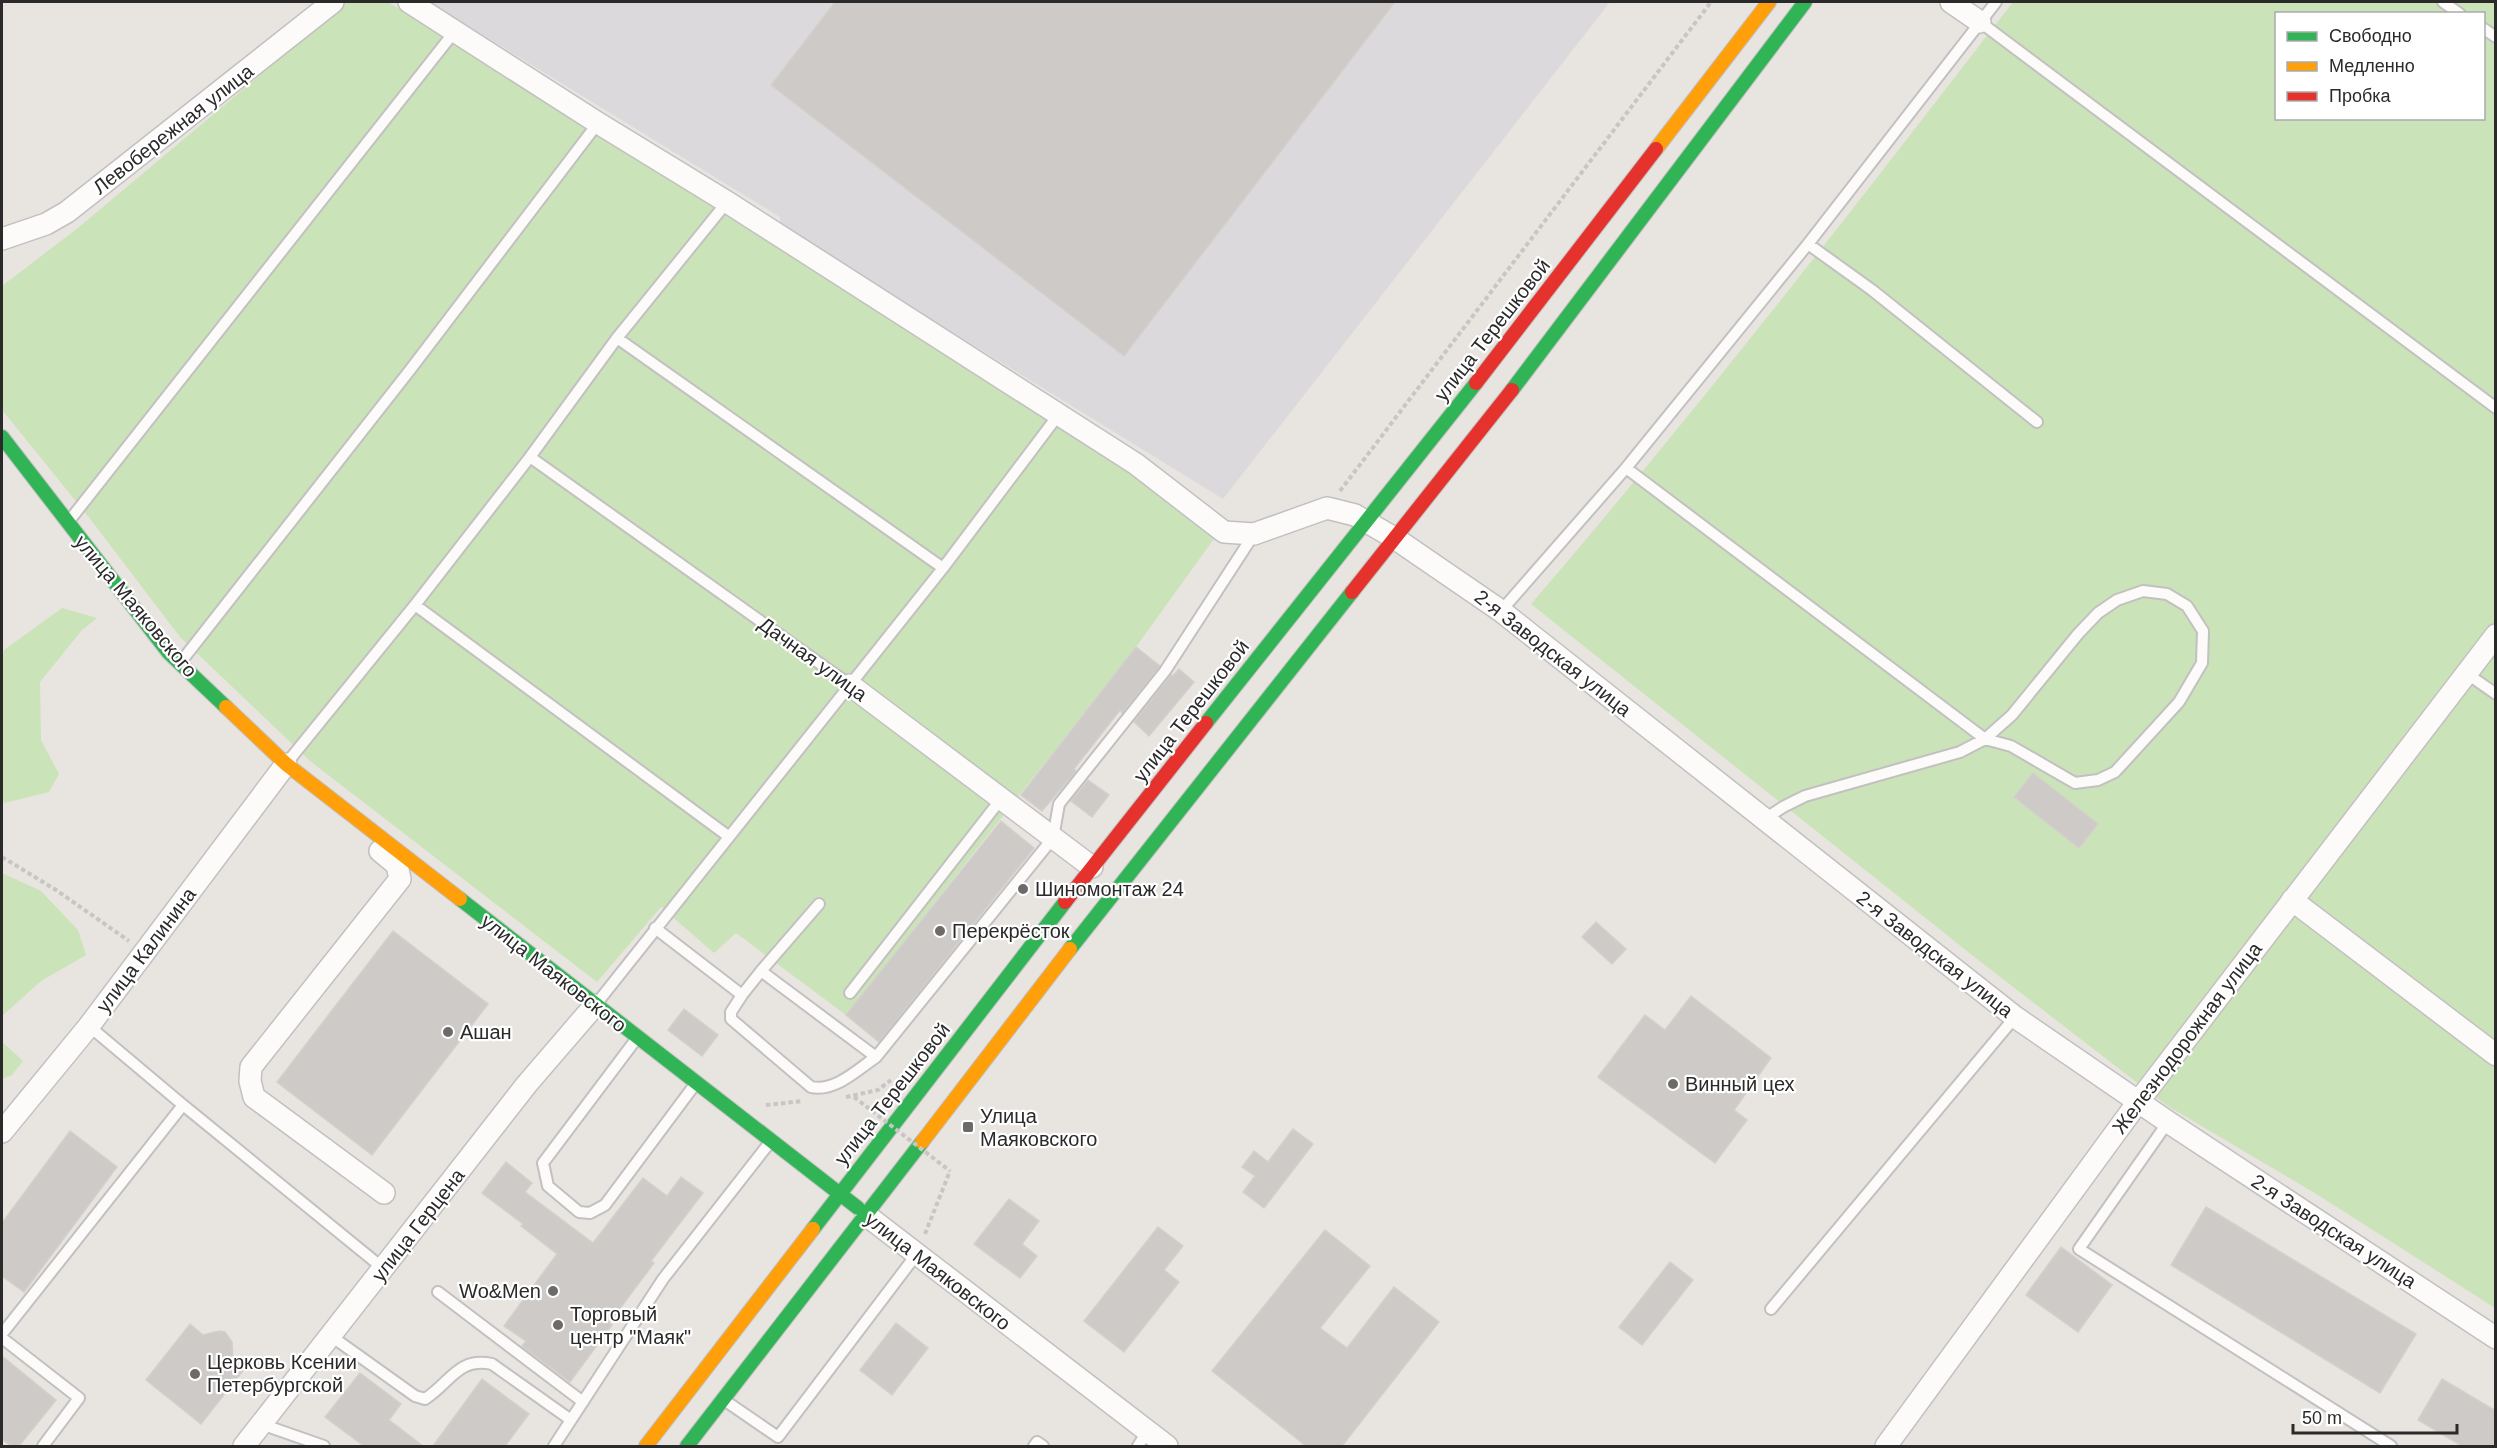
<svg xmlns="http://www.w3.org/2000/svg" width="2497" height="1448" font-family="Arial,sans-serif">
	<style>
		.industrial { fill: #dcd9dc }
		.green { fill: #cbe3b8; fill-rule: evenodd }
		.building { fill: #cdcac7; stroke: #d3d0cc; stroke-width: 1.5 }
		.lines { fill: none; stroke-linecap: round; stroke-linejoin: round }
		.lane-casing { stroke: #c2c0c1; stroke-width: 14 }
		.street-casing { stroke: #c2c0c1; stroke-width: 24 }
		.fast-casing { stroke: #c2c0c1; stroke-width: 16 }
		.slow-casing { stroke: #c2c0c1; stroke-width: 16 }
		.jam-casing { stroke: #c2c0c1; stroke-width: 16 }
		.path { stroke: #c6c6c5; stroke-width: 4; stroke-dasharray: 4.5 3; stroke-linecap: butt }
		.lane { stroke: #fcfbfa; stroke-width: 10 }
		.street { stroke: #fcfbfa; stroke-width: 21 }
		.fast { stroke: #30b455; stroke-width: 14 }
		.slow { stroke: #ff9f0a; stroke-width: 14 }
		.jam { stroke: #e5322d; stroke-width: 14 }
		.path-bridge { stroke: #c6c6c5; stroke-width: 4; stroke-dasharray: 4.5 3; stroke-linecap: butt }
		.poi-dot { fill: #6c6b6a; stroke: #fff; stroke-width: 2 }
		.labels { text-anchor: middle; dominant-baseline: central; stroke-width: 4.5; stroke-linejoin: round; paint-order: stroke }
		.street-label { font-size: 20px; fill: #2a2a2a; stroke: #fff }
		.poi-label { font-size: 20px; fill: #2a2a2a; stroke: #fff; text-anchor: start }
	</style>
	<rect width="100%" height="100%" fill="#e8e4e0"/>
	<!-- industrial -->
	<path class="industrial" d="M429,2H1610L1223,499L780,226V217Z"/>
	<!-- green -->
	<path class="green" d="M347,2H388L574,117L1095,448L1199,519L1216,536L1136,647L846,1015L736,933L714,953L661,907L597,982L310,761L180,637L88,516L2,410V286L78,228Z
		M2013,2H2495V1308L2318,1195L2166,1105L1977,959L1531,604C1699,409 1856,205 2013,2ZM2276,14H2484V118H2276Z
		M62,608L97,618L82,630L40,682L41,740L59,774L49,792L4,803L2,799V661L4,650Z
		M2,873L41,891L78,930L86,955L41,981L2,1016Z
		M2,1042L23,1061L12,1075L2,1079Z"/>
	<!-- building -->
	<path class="building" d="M835,2H1395L1124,356L771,85Z
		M1136,647L1160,666L1122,713L1120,710L1074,769L1076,771L1042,811L1021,795Z
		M1179,669L1194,682L1149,736L1134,722L1171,675L1173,676Z
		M2033,773L2098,824L2079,848L2014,797Z
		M1088,780L1109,795L1092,817L1071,801Z
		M1001,821L1034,848L879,1042L846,1015Z
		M1596,922L1626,949L1612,964L1582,937Z
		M393,931L488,1004L372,1155L277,1082Z
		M1691,996L1771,1058L1734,1110L1747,1120L1715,1163L1598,1077L1645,1015L1665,1030Z
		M684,1009L718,1035L702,1056L668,1030Z
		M1293,1129L1313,1144L1264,1208L1243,1192L1255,1176L1242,1167L1254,1151L1268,1162Z
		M70,1131L117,1167L24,1292L2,1276V1223Z
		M506,1162L532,1183L525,1192L593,1243L643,1178L667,1196L681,1177L703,1193L651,1261L654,1263L609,1323L612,1325L570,1382L522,1346L526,1341L504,1326L557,1254L521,1226L523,1224L482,1193Z
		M1009,1199L1039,1221L1022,1244L1037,1256L1020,1278L974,1244Z
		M2206,1207L2416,1334L2380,1393L2171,1265Z
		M1158,1227L1183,1246L1164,1270L1179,1282L1124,1352L1084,1321Z
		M1325,1230L1370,1266L1320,1328L1347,1348L1394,1287L1439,1322L1342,1446H1306L1212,1371Z
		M2061,1247L2112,1285L2078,1332L2026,1295Z
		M1670,1262L1693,1280L1642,1345L1619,1327Z
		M896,1323L928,1348L892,1395L860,1370Z
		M190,1324L203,1335L219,1331L225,1332L232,1342L233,1358L245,1368L201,1424L146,1380Z
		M2,1356L56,1400L19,1446H11L2,1439Z
		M360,1373L401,1404L389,1420L423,1446H364L325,1417Z
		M482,1379L529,1414L505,1446H433Z
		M2442,1379L2496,1411V1446H2462L2418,1420Z"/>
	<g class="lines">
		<defs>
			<path id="lane" d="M2443,2L2460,14
				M1980,22L2496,408
				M2484,29L2496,37
				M1808,244L1872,290L2037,422
				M617,338L943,568
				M530,457L850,685
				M1626,468L1985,739L2011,746L2075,783L2098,780L2115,772L2179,702L2202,663L2203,631L2187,606L2167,594L2143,591L2117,600L2098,613L2078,634L2012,715L1985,739L1960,752L1805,796L1783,807L1765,819
				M69,521L455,31
				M415,605L728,836
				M1501,611L1626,468L1808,244L1996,2
				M180,663L410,370L598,123
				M2466,673L2496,694
				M286,764L415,605L530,457L617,338L727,202
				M819,904L761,971L876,1057L1053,838L1059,804L1165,671L1254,534
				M655,928L742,995L761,971
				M850,993L1001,799
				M742,995L731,1012V1019L811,1087C835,1092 857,1070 876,1057
				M597,1003L943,568L1059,414
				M637,1038L543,1163L548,1186L579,1212L590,1213L605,1205L696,1083
				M183,1105L384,1269
				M2168,1122L2079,1249L2391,1446
				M438,1292L583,1402
				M1771,1309L2015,1017
				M2,1334L183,1105L89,1026
				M331,1336L415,1396L425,1399C451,1382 458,1357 492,1364L571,1420
				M2,1338L79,1398L43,1446
				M727,1402L778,1437L916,1255
				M261,1424L324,1446
				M554,1446L663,1279L771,1141
				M1034,1446L1037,1442L1043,1446
				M1138,1446L1147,1432"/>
			<path id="street" d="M409,2L598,123L727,202L1136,464L1224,532L1254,534L1327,508L1355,515L1396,539L1501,611L2015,1017L2168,1122L2496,1338
				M1951,2L1980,22
				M2,239L46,224L67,212L333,2
				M850,685L1092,867
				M380,851L397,865L400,879L251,1067L250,1081L254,1097L384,1193
				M2292,900L2496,1055
				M2,1132L89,1026L286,764
				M866,1215L1167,1446
				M244,1446L527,1084L595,1005
				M1886,1446L2138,1102L2496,635"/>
			<path id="fast" d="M1512,390L1805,2
				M2,437L169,653L226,707
				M1206,723L1476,383
				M460,899L858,1208
				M1070,949L1352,592
				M813,1229L1065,902
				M687,1446L922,1142"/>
			<path id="slow" d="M1656,149L1769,2
				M226,707L286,764L460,899
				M922,1142L1070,949
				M646,1446L813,1229"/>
			<path id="jam" d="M1476,383L1656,149
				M1352,592L1512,390
				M1065,902L1206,723"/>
		</defs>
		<!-- lane casing -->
		<use href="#lane" class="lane-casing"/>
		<!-- street casing -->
		<use href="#street" class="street-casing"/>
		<!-- fast casing -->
		<use href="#fast" class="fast-casing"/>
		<!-- slow casing -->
		<use href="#slow" class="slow-casing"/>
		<!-- jam casing -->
		<use href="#jam" class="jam-casing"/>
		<!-- path -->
		<path class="path" d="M1340,491L1711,2
			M2,857L56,890L129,941
			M846,1097L878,1090L891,1080
			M766,1105L803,1101
			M925,1234L950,1171"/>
		<!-- lane -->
		<use href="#lane" class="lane"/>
		<!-- street -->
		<use href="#street" class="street"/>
		<!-- fast -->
		<use href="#fast" class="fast"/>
		<!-- slow -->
		<use href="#slow" class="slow"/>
		<!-- jam -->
		<use href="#jam" class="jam"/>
		<!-- path-bridge -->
		<path class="path-bridge" d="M854,1097L950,1171"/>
	</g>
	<!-- markers -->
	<g class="poi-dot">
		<circle cx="1023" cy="889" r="6"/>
		<circle cx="940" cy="931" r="6"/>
		<circle cx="448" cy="1032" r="6"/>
		<circle cx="1673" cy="1084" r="6"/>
		<rect x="962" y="1121" width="12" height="12" rx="3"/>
		<circle cx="553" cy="1291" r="6"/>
		<circle cx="558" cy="1325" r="6"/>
		<circle cx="195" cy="1374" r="6"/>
	</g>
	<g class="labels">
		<!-- street labels -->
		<g class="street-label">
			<text transform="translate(173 129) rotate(-38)">Левобережная улица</text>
			<text transform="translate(1492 330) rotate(-52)">улица Терешковой</text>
			<text transform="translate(136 606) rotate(50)">улица Маяковского</text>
			<text transform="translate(1553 653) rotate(38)">2-я Заводская улица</text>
			<text transform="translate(813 659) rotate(36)">Дачная улица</text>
			<text transform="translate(1191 711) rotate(-52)">улица Терешковой</text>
			<text transform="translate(146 950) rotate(-53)">улица Калинина</text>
			<text transform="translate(1935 954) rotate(38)">2-я Заводская улица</text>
			<text transform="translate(554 973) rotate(38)">улица Маяковского</text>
			<text transform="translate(2187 1038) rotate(-53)">Железнодорожная улица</text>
			<text transform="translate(892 1094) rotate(-52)">улица Терешковой</text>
			<text transform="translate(418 1225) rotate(-52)">улица Герцена</text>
			<text transform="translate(2334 1231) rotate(33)">2-я Заводская улица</text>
			<text transform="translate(938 1271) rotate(38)">улица Маяковского</text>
		</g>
		<!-- poi labels -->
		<g class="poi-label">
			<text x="1035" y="889">Шиномонтаж 24</text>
			<text x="952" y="931">Перекрёсток</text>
			<text x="460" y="1032">Ашан</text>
			<text x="1685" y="1084">Винный цех</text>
			<text x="980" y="1116">Улица<tspan x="980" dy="23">Маяковского</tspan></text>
			<text x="541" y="1291" text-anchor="end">Wo&amp;Men</text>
			<text x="570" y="1314">Торговый<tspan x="570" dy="23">центр "Маяк"</tspan></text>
			<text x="207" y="1362">Церковь Ксении<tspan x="207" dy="23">Петербургской</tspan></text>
		</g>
	</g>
	<!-- border -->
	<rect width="2497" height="1448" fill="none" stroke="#2a2a2a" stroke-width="6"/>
	<!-- legend -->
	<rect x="2275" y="12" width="210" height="108" fill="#ffffff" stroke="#aaaaaa" stroke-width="1.5"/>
	<rect x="2287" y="32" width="30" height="9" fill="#30b455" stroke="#aaaaaa" stroke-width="1.5"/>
	<text x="2329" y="42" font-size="18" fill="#2a2a2a">Свободно</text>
	<rect x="2287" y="62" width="30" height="9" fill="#ff9f0a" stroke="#aaaaaa" stroke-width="1.5"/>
	<text x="2329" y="72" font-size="18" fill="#2a2a2a">Медленно</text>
	<rect x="2287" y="92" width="30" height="9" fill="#e5322d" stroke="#aaaaaa" stroke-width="1.5"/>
	<text x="2329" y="102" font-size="18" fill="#2a2a2a">Пробка</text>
	<!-- scale -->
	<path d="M2293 1424v9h164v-9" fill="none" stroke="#2a2a2a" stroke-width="3"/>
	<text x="2302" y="1424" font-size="18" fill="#2a2a2a" stroke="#ffffff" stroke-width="4.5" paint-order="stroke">50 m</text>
</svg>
